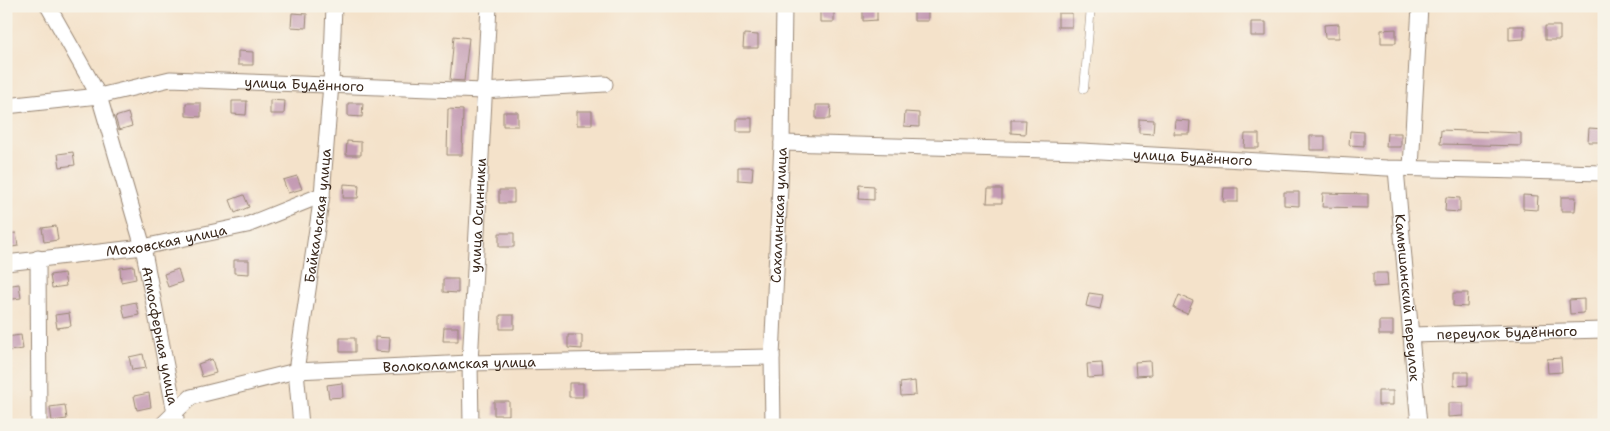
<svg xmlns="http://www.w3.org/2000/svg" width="1610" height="431" font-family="'Shantell Sans',sans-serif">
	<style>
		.building { fill: #c49bb4 }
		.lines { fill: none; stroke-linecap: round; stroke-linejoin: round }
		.lane-casing { stroke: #988674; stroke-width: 9 }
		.street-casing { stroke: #988674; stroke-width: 17 }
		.lane { stroke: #fff; stroke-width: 8 }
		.street { stroke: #fff; stroke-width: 15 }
		.labels { text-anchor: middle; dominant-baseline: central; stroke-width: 5; stroke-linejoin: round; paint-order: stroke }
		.street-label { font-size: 14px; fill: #3b2a1e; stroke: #f7f3e8 }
	</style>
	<rect width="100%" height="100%" fill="#f7f3e8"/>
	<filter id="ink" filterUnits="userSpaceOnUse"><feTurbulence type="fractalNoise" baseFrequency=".02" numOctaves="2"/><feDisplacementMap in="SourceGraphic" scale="10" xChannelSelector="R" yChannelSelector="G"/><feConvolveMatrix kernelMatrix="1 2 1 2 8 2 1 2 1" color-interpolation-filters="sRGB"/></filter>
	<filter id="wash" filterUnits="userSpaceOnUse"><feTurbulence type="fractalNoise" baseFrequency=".0096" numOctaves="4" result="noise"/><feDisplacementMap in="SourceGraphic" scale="20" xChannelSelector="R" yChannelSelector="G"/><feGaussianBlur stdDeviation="1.12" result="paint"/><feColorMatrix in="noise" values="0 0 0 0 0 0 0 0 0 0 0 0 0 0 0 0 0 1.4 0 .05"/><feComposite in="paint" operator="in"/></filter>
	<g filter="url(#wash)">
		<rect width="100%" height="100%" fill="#f4e2ca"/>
		<g id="blocks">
			<!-- building -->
			<path class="building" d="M863,7H877V20L863,21Z
				M914,7H928V21H914Z
				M820,9H834V22H820Z
				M292,13L307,14L306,28L291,27Z
				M1058,13H1072V27H1058Z
				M1251,22H1266V36H1251Z
				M1339,24V38H1325L1324,25Z
				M1509,26H1524V39L1509,40Z
				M1545,26H1560V40H1545Z
				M1396,29V43H1381V30Z
				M744,34L758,35V48H743Z
				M454,36L469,38L464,81L450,80Z
				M238,51L253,52V65H238Z
				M270,100L285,101L284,114H270Z
				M232,101H247L246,115L232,114Z
				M186,103H201V117L186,116Z
				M348,103H363L362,117L348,116Z
				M816,105H831L830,119H816Z
				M448,109L463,110L462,155H447Z
				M577,111H592V125H577Z
				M503,112H518V126H503Z
				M905,112L919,113V127L904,126Z
				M128,113L132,126L119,130L115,117Z
				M737,118H752V132H737Z
				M1139,119L1154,120L1153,134L1139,133Z
				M1011,120H1026L1025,134L1011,133Z
				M1175,120L1190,121L1189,134H1174Z
				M1589,128L1604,129L1603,142H1588Z
				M1441,130L1521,133V146L1440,144Z
				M1350,131L1364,132V146L1349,145Z
				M1387,133H1401V147H1386Z
				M1245,134H1259V148H1244Z
				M1310,136H1325V150H1310Z
				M347,141L361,142V155H346Z
				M73,152L75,165L60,167L58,154Z
				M738,167H753L752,181L738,180Z
				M297,176L302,189L288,193L283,180Z
				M344,184L359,185L358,198H343Z
				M860,185L874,186V200L859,199Z
				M1224,188H1238V202H1223Z
				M988,189H1002V203H987Z
				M499,190H514V203H499Z
				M1284,192H1299V206L1284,205Z
				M1323,193L1368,194V208L1322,207Z
				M244,195L249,207L235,213L230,200Z
				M1523,195L1538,196L1537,210L1523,209Z
				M1446,197L1460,198V212L1445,211Z
				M1561,197H1576L1575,211H1561Z
				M56,226L58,240L44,242L42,228Z
				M16,233L18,246L6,248V234Z
				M499,233H514V247H499Z
				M234,260H249V274L234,273Z
				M134,266L136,279L121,282L120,268Z
				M178,269L182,282L168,287L164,274Z
				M64,273L66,286L52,288L50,275Z
				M1373,273H1387L1388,286L1373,287Z
				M443,279H458V293L443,292Z
				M19,284L21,298L6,300V286Z
				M1089,293L1103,295L1100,309L1086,306Z
				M1453,293H1468L1467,307L1453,306Z
				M1179,295L1193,301L1187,314L1174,308Z
				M1584,299V313L1570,314L1569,300Z
				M136,302L139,315L125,318L122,305Z
				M69,313L71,326L57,328L55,315Z
				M500,315H514V329H500Z
				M1379,321H1393V335H1379Z
				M444,327H458V341H443Z
				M21,335L23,349L8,351L6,337Z
				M568,335H582V349L568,348Z
				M375,337L390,338L389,352L375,351Z
				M340,338H355V352H340Z
				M143,354L146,368L132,370L129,357Z
				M1561,358L1562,372L1548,373L1547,359Z
				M212,359L216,373L202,377L198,364Z
				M1150,361L1151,375L1136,376L1135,362Z
				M1102,363L1103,377L1088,378L1087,364Z
				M1454,372H1468V385L1454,386Z
				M915,381L916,395L901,396L900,383Z
				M342,383L343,397L329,398L327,385Z
				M569,383H583V397H569Z
				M1378,391H1393V405H1378Z
				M149,393L151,407L137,410L134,396Z
				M494,401H509V415H494Z
				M1448,403H1463V416L1448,417Z
				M65,405L67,419L52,421L50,407Z"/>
		</g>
	</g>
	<g filter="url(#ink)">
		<use href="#blocks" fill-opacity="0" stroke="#988674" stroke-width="1"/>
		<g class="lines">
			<defs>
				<path id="lane" d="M1084,89L1091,6"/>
				<g id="street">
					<path id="s1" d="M48,6L99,96L143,247L176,418"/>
					<path id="s2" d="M6,106L99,96L170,79L483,91L605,84"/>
					<path id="s3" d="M782,143L1082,151L1387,168L1604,173"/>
					<path d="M1411,168L1420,6"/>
					<path id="s4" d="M1396,169L1419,425"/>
					<path d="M38,258L39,425"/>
					<path id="s5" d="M6,263L143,247L247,225L322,195"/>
					<path id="s6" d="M1411,335L1604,330"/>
					<path id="s7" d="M162,425L191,397L296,371L470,363L772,357"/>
					<path id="s8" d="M301,425L296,371L322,195L331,84L334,6"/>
					<path id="s9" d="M471,425L470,363L489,6"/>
					<path id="s10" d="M773,425L772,357L782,143L784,6"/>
				</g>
			</defs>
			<!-- lane casing -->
			<use href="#lane" class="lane-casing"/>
			<!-- street casing -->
			<use href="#street" class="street-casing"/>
			<!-- lane -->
			<use href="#lane" class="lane"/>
			<!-- street -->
			<use href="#street" class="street"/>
		</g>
	</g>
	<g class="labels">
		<!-- street labels -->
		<g class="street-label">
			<text stroke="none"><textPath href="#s2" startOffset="301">улица Будённого</textPath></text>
			<text stroke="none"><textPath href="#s3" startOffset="411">улица Будённого</textPath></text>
			<text stroke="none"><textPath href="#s9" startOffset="210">улица Осинники</textPath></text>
			<text stroke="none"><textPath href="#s8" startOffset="211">Байкальская улица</textPath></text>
			<text stroke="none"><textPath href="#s10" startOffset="210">Сахалинская улица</textPath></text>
			<text stroke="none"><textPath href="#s5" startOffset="162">Моховская улица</textPath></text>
			<text stroke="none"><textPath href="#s4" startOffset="129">Камышанский переулок</textPath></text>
			<text stroke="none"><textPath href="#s6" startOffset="96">переулок Будённого</textPath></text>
			<text stroke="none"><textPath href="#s1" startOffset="351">Атмосферная улица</textPath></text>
			<text stroke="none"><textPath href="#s7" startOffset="312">Волоколамская улица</textPath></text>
		</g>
	</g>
	<!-- margin -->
	<rect width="1610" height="431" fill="none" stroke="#f7f3e8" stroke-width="25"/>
</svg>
